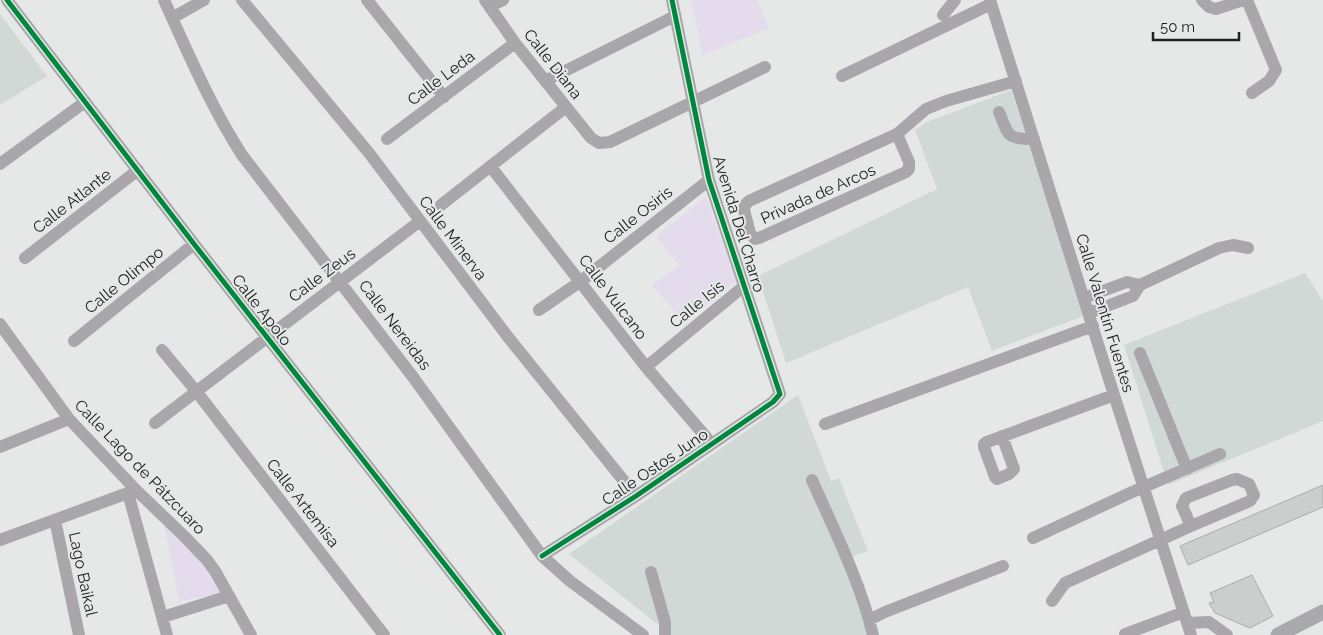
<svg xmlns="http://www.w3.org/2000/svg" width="1323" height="635" font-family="Raleway,sans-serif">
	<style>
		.built { fill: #d1d9d7 }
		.green { fill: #e4dbed }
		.building { fill: #cbcecd; stroke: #aaacac }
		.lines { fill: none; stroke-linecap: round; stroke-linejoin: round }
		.minor { stroke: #a9a7ab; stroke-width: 12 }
		.major { stroke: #aaaaad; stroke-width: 15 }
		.cycleway-casing { stroke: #e4e9e7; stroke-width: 8 }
		.cycleway { stroke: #00873e; stroke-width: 5 }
		.labels { text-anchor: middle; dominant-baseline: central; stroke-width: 4; stroke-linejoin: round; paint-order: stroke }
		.street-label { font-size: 16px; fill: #202221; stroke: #e4e9e7 }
	</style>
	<rect width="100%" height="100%" fill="#e5e8e7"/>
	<!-- built -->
	<path class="built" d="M0,14L47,76L0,105Z
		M1011,90L1086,315L992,351L968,287L786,363L758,276L937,189L915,130L927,122Z
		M1305,273L1323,301V421L1168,485L1124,345Z
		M798,395L831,481L839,478L868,551L842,560L873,635H671L569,554Z"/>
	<!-- green -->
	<path class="green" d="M691,0H757L769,28L703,55Z
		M706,197L736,281L685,323L652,285L680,266L656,236Z
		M164,523L208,566L223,593L179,601Z"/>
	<!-- building -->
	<path class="building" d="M1323,485V507L1188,565L1180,546Z
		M1252,575L1273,616L1250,628L1215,613L1209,603L1214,602L1210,593Z"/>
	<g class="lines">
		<!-- minor -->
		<path class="minor" d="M7,0L194,244L500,635
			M164,0C188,53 211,107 242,155L413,377L542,556L570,581L643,635
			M242,0L369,153L508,337L636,496
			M367,0L444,97
			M485,0L515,43L591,138L599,143L610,142L765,67
			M990,0L1114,395L1191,635
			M1202,0L1209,7L1216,9L1243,0
			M1247,0L1276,70L1269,81L1252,93
			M490,6L503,0
			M943,15L955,0
			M172,18L204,0
			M842,76L991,4
			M545,81L675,16
			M999,112C1009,136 1006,139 1034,139
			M897,134L909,162V169L906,172L759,238L755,239L750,233L744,210L745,205L749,201L897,134L926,109L946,101L1016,81
			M387,139L515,43
			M0,164L85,102
			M491,167L646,367L712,444
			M441,205L566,107
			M25,258L138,170
			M1084,298L1127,282L1140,285
			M539,310L581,281L709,180
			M1089,313L1133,296L1140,285L1219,248L1233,245L1248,248
			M0,324L69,419L136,490L185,537L207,560L215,571L251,635
			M74,341L194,244
			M162,350L196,391L384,635
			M1140,353L1187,469
			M646,367L744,286
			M155,423L420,221
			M825,424L1093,326
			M1002,436L1014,469L1009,474L997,479L995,477L984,447V444L987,442L1114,395
			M0,447L69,419
			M812,480C834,530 860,581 873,635
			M128,493L167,635
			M55,520L79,635
			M1033,538L1130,493L1220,454
			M0,540L136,490
			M542,556L636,496L773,402L780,394L709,180L672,0
			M651,572L665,622V635
			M1052,601L1065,583L1191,526L1250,501L1254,495L1249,484L1237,479L1232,480L1186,498L1182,506L1191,526
			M163,617L229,596
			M869,620L885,612L1003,566
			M1187,623L1209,622L1227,635
			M1125,634L1184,612"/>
		<!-- major -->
		<path class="major" d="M1278,635L1323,612"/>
		<defs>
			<path id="cycleway" d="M7,0L194,244L500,635
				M542,556L636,496L773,402L780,394L709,180L672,0"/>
		</defs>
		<!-- cycleway casing -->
		<use href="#cycleway" class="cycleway-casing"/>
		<!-- cycleway -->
		<use href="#cycleway" class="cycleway"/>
	</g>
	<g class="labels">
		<!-- street labels -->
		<g class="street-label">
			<text transform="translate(553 64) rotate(52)">Calle Diana</text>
			<text transform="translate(441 78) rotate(-37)">Calle Leda</text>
			<text transform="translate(818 194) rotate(-24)">Privada de Arcos</text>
			<text transform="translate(72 201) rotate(-38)">Calle Atlante</text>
			<text transform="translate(638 215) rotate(-38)">Calle Osiris</text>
			<text transform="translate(739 224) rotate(73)">Avenida Del Charro</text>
			<text transform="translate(453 238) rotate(53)">Calle Minerva</text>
			<text transform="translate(322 275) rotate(-37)">Calle Zeus</text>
			<text transform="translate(124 280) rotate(-39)">Calle Olimpo</text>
			<text transform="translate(613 297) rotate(53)">Calle Vulcano</text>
			<text transform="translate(697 304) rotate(-39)">Calle Isis</text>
			<text transform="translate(262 310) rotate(52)">Calle Apolo</text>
			<text transform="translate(1105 313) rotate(73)">Calle Valentín Fuentes</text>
			<text transform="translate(395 325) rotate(53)">Calle Nereidas</text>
			<text transform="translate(140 467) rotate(46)">Calle Lago de Pátzcuaro</text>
			<text transform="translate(655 467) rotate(-34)">Calle Ostos Juno</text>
			<text transform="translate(303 503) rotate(52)">Calle Artemisa</text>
			<text transform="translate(83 574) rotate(78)">Lago Baikal</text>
		</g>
	</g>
	<!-- scale -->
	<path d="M1153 32v8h86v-8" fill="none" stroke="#202221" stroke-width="2.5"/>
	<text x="1160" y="32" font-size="15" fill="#202221" stroke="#e4e9e7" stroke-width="4" paint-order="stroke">50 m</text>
</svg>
